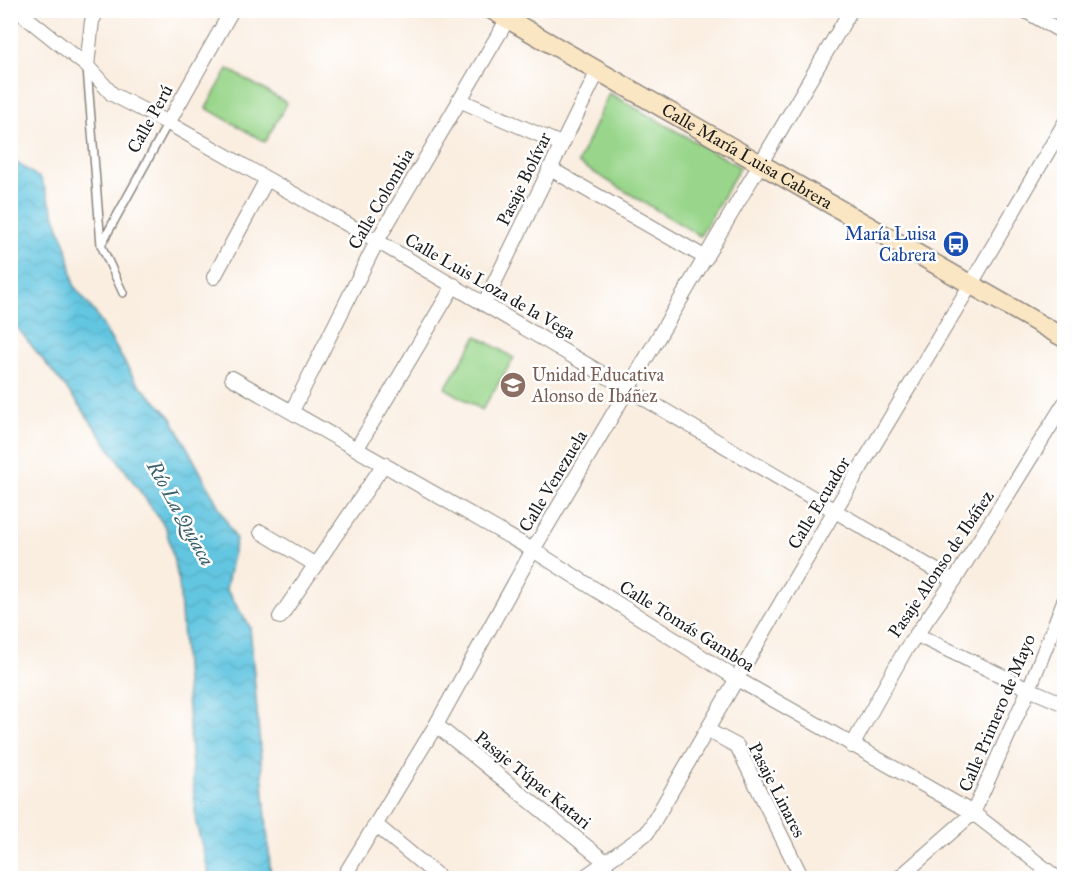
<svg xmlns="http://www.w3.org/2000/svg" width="1075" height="889" font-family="'IM FELL Great Primer',serif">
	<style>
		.green { fill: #99d68b; stroke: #5a7954; stroke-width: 1.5 }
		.water { fill: url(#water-waves); stroke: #40717e; stroke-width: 1.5 }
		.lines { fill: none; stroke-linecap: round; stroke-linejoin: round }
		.lane-casing { stroke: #8b857e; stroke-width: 10 }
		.street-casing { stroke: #8b857e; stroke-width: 16 }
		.secondary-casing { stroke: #8b857e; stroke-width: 21 }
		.lane { stroke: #fff; stroke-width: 7 }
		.street { stroke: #fff; stroke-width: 14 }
		.secondary { stroke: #fbe6c4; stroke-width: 18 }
		.labels { text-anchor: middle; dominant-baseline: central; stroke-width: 5; stroke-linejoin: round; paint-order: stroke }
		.street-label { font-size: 18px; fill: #1c1c1c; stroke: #fff }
		.transit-label { font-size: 18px; fill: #164399; stroke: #fff; text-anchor: end }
		.education-label { font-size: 18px; fill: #785e54; stroke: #fff; text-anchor: start }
		.water-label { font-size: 20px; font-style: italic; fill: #38606b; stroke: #fff }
	</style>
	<defs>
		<pattern id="water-waves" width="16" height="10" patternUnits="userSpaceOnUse" patternTransform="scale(1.5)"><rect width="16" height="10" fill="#63c6e1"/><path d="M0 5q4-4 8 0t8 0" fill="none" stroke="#55aac0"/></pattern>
	</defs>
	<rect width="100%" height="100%" fill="#fff"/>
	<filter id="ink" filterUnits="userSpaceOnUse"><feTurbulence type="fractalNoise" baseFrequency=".0167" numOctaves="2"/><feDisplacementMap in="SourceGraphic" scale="12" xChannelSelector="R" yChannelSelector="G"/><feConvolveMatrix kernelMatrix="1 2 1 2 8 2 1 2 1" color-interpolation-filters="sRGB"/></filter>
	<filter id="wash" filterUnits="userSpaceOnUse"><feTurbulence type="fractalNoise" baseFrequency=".008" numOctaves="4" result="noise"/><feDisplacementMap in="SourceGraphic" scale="24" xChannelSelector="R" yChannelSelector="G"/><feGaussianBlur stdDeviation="1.35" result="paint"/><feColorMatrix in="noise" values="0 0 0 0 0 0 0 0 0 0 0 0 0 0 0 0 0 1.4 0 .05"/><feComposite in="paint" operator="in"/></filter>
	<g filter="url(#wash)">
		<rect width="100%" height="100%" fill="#faeee1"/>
		<!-- green -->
		<path class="green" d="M228,69L287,103L265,142L206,108Z
			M609,93L740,167L700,236L578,163Z
			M477,336L514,358L482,410L445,388Z"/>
		<!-- water -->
		<path class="water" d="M11,159L41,179L67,248L74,286L96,314L135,380L171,417L236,539L226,589L250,627L271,878H210L196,823L179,583L166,528L77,402L11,320Z"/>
	</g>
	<g filter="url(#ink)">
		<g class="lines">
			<defs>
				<path id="lane" d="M87,68L101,245L123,293
					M102,243L168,123"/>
				<path id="street" d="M17,10L87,66L112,94L168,123L377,241L954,581
					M1024,10L1064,33
					M87,66L92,21L98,10
					M459,100L561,144
					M168,123L232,10
					M549,168L706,258
					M214,277L267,179
					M484,304L598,71
					M232,378L533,550L737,679L973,813L1057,878
					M292,411L377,241L513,10
					M357,448L454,285
					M261,532L316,565
					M280,617L384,464
					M917,635L1029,689L1064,704
					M436,725L607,863
					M707,730L737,746L802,878
					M852,746L904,652L954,581L1064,404
					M376,825L440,878
					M343,878L436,725L533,550L851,10
					M583,878L647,833L835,510L971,284L1064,124
					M899,878L973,813L1029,689L1064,601"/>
				<g id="secondary">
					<path id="s1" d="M492,10L1064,338"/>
				</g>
			</defs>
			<!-- lane casing -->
			<use href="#lane" class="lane-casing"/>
			<!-- street casing -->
			<use href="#street" class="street-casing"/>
			<!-- secondary casing -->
			<use href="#secondary" class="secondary-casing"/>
			<!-- lane -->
			<use href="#lane" class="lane"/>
			<!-- street -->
			<use href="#street" class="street"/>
			<!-- secondary -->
			<use href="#secondary" class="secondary"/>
		</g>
	</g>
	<!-- icons -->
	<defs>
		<symbol id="bus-disc" viewBox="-11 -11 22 22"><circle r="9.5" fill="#1a4fb4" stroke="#fff"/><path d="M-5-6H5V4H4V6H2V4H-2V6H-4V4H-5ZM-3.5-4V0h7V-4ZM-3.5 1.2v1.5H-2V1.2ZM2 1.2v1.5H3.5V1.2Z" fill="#fff"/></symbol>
		<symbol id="school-disc" viewBox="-11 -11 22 22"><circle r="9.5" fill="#8d6e63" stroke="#fff"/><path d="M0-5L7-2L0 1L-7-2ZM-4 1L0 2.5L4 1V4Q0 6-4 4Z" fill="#fff"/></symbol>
	</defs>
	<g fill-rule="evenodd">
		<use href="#bus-disc" x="941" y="229" width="30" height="30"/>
		<use href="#school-disc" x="498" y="370" width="30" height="30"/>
	</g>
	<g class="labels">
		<!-- street labels -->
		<g class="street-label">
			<text transform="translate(150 119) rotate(-61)">Calle Perú</text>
			<text stroke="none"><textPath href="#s1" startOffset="294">Calle María Luisa Cabrera</textPath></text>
			<text transform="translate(524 179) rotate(-64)">Pasaje Bolívar</text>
			<text transform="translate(381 199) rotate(-60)">Calle Colombia</text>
			<text transform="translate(490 286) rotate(30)">Calle Luis Loza de la Vega</text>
			<text transform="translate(553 481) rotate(-59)">Calle Venezuela</text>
			<text transform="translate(819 503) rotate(-59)">Calle Ecuador</text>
			<text transform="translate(941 564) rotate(-56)">Pasaje Alonso de Ibáñez</text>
			<text transform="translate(687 626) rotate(32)">Calle Tomás Gamboa</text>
			<text transform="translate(997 713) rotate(-67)">Calle Primero de Mayo</text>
			<text transform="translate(533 780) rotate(39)">Pasaje Túpac Katari</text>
			<text transform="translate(777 790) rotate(63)">Pasaje Linares</text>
		</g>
		<!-- transit labels -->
		<g class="transit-label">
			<text x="936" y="234">María Luisa<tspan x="936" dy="21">Cabrera</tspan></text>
		</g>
		<!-- education labels -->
		<g class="education-label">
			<text x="532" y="375">Unidad Educativa<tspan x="532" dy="21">Alonso de Ibáñez</tspan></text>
		</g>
		<!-- water labels -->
		<g class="water-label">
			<text transform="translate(181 513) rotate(61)">Río La Quiaca</text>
		</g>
	</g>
	<!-- margin -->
	<rect width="1075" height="889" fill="none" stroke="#fff" stroke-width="36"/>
</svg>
